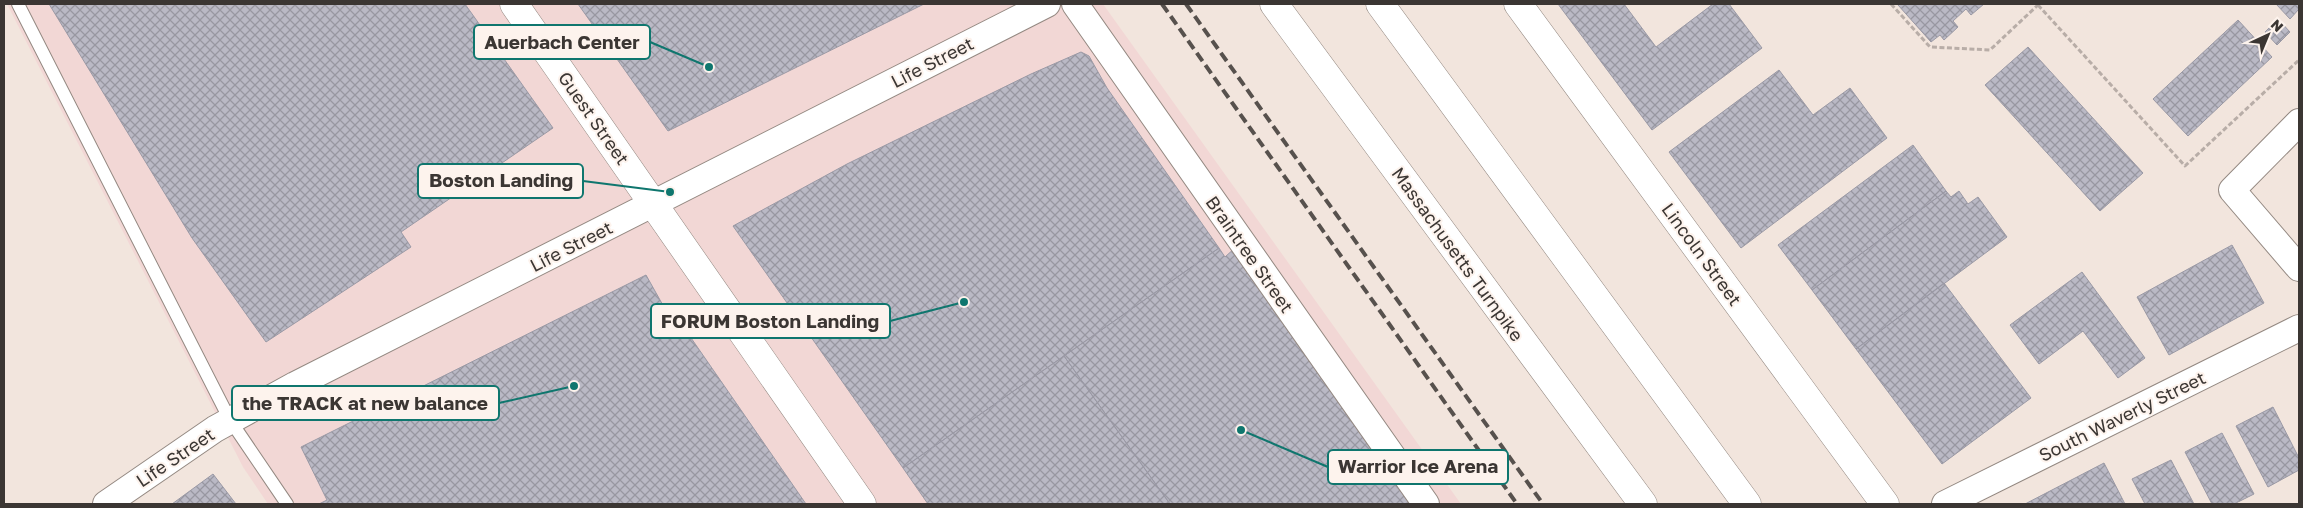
<svg xmlns="http://www.w3.org/2000/svg" width="2303" height="508" font-family="'Golos Text',sans-serif">
	<style>
		.commercial { fill: #f2d7d5 }
		.building { fill: url(#building-cross-hatch); stroke: #9a99a5 }
		.lines { fill: none; stroke-linecap: round; stroke-linejoin: round }
		.service-casing { stroke: #948982; stroke-width: 14 }
		.minor-casing { stroke: #948982; stroke-width: 28 }
		.tertiary-casing { stroke: #948982; stroke-width: 29 }
		.motorway-casing { stroke: #948982; stroke-width: 29 }
		.path { stroke: #b8ada7; stroke-width: 3; stroke-dasharray: 5 2.5; stroke-linecap: butt }
		.service { stroke: #fff; stroke-width: 12 }
		.minor { stroke: #fff; stroke-width: 26 }
		.tertiary { stroke: #fff; stroke-width: 28 }
		.motorway { stroke: #fff; stroke-width: 28 }
		.rail { stroke: #57514d; stroke-width: 4; stroke-dasharray: 10 5; stroke-linecap: butt }
		.labels { text-anchor: middle; dominant-baseline: central; stroke-width: 4; stroke-linejoin: round; paint-order: stroke }
		.street-label { font-size: 18px; fill: #3b3633; stroke: #fdf3ed }
		.leader { fill: none; stroke: #0f766e; stroke-width: 2 }
		.callout-dot { fill: #0f766e; stroke: #fdf3ed; stroke-width: 2 }
		.callout { fill: #fdf3ed; stroke: #0f766e; stroke-width: 2 }
		.callout-label { font-size: 19px; text-anchor: middle; font-weight: bold; fill: #3b3633 }
	</style>
	<defs>
		<pattern id="building-cross-hatch" width="8" height="8" patternUnits="userSpaceOnUse" patternTransform="scale(1.25)"><rect width="8" height="8" fill="#bab9c5"/><path d="M0 0l8 8M0 8l8-8" fill="none" stroke="#9897a1"/></pattern>
	</defs>
	<rect width="100%" height="100%" fill="#f2e5dd"/>
	<!-- commercial -->
	<path class="commercial" d="M7,4H1103L1461,504H268L243,467Z"/>
	<!-- building -->
	<path class="building" d="M49,4H465L553,128L401,232L411,247L266,342L192,238Z
		M578,4H924L668,131Z
		M1558,4H1624L1656,47L1713,4H1729L1762,48L1652,130Z
		M1899,4H1984L1971,15L1966,9L1953,21L1958,27L1944,40L1940,35L1931,42L1898,5Z
		M2276,4H2299V9L2290,19Z
		M2278,19L2290,32L2277,45L2265,32Z
		M2238,20L2272,57L2188,136L2153,99Z
		M2028,47L2143,173L2100,211L1985,85Z
		M1081,52L1089,56L1107,88L1219,248L903,468L733,226L847,164L1031,74Z
		M1779,70L1813,115L1850,88L1887,138L1741,248L1669,152Z
		M1913,145L1946,191L1812,290L1778,245Z
		M1946,191L1951,197L1959,191L1968,204L1978,197L2007,237L1856,349L1812,290Z
		M2232,245L2264,303L2169,355L2137,297Z
		M1236,247L1416,504H1170L1064,356L1219,248L1225,257Z
		M2082,272L2145,358L2118,378L2083,331L2039,364L2010,325Z
		M646,275L674,325L680,322L806,504H319L327,500L301,447Z
		M1944,283L2031,398L1942,464L1856,349Z
		M1064,356L1170,504H928L903,468Z
		M2273,407L2299,458V470L2268,487L2236,426Z
		M2222,433L2254,494L2234,504H2212L2185,452Z
		M2171,460L2194,504H2145L2132,479Z
		M2104,463L2125,504H2025Z
		M213,474L236,504H172Z"/>
	<g class="lines">
		<defs>
			<path id="service" d="M18,4L230,420L287,504"/>
			<path id="minor" d="M1075,4L1426,504
				M2299,122L2232,190L2299,268
				M106,504L215,429L295,385L1047,4
				M1945,504L2299,328"/>
			<path id="tertiary" d="M514,4L862,504
				M1518,4L1885,504"/>
			<path id="motorway" d="M1274,4L1643,504
				M1380,4L1747,504"/>
		</defs>
		<!-- service casing -->
		<use href="#service" class="service-casing"/>
		<!-- minor casing -->
		<use href="#minor" class="minor-casing"/>
		<!-- tertiary casing -->
		<use href="#tertiary" class="tertiary-casing"/>
		<!-- motorway casing -->
		<use href="#motorway" class="motorway-casing"/>
		<!-- path -->
		<path class="path" d="M1891,4L1930,47L1990,50L2039,4
			M2038,5L2185,166L2299,60"/>
		<!-- service -->
		<use href="#service" class="service"/>
		<!-- minor -->
		<use href="#minor" class="minor"/>
		<!-- tertiary -->
		<use href="#tertiary" class="tertiary"/>
		<!-- motorway -->
		<use href="#motorway" class="motorway"/>
		<!-- rail -->
		<path class="rail" d="M1162,4L1517,504
			M1186,4L1543,504"/>
	</g>
	<g class="labels">
		<!-- street labels -->
		<g class="street-label">
			<text transform="translate(932 62) rotate(-27)">Life Street</text>
			<text transform="translate(594 118) rotate(55)">Guest Street</text>
			<text transform="translate(571 246) rotate(-27)">Life Street</text>
			<text transform="translate(1250 254) rotate(55)">Braintree Street</text>
			<text transform="translate(1458 254) rotate(54)">Massachusetts Turnpike</text>
			<text transform="translate(1702 254) rotate(54)">Lincoln Street</text>
			<text transform="translate(2122 416) rotate(-26)">South Waverly Street</text>
			<text transform="translate(175 457) rotate(-34)">Life Street</text>
		</g>
	</g>
	<!-- callouts -->
	<path class="leader" d="M709 67L650 42M670 192L583 181M964 302L890 321M574 386L499 403M1241 430L1328 467"/>
	<g class="callout-dot">
		<circle cx="709" cy="67" r="5"/>
		<circle cx="670" cy="192" r="5"/>
		<circle cx="964" cy="302" r="5"/>
		<circle cx="574" cy="386" r="5"/>
		<circle cx="1241" cy="430" r="5"/>
	</g>
	<g class="callout">
		<rect x="474" y="25" width="176" height="34" rx="5"/>
		<rect x="418" y="164" width="165" height="34" rx="5"/>
		<rect x="651" y="304" width="239" height="34" rx="5"/>
		<rect x="232" y="386" width="267" height="34" rx="5"/>
		<rect x="1328" y="450" width="180" height="34" rx="5"/>
	</g>
	<g class="callout-label">
		<text x="562" y="49">Auerbach Center</text>
		<text x="501" y="187">Boston Landing</text>
		<text x="770" y="328">FORUM Boston Landing</text>
		<text x="365" y="410">the TRACK at new balance</text>
		<text x="1418" y="473">Warrior Ice Arena</text>
	</g>
	<!-- border -->
	<rect width="2303" height="508" fill="none" stroke="#3b3633" stroke-width="10"/>
	<!-- north arrow -->
	<g transform="translate(2268 35) rotate(44)" stroke="#fdf3ed" stroke-width="4" paint-order="stroke">
	<path d="M0-4L9 19L0 12L-9 19Z" fill="#3b3633"/>
	<text y="-8" font-size="14" font-weight="bold" text-anchor="middle" fill="#3b3633">N</text>
	</g>
</svg>
